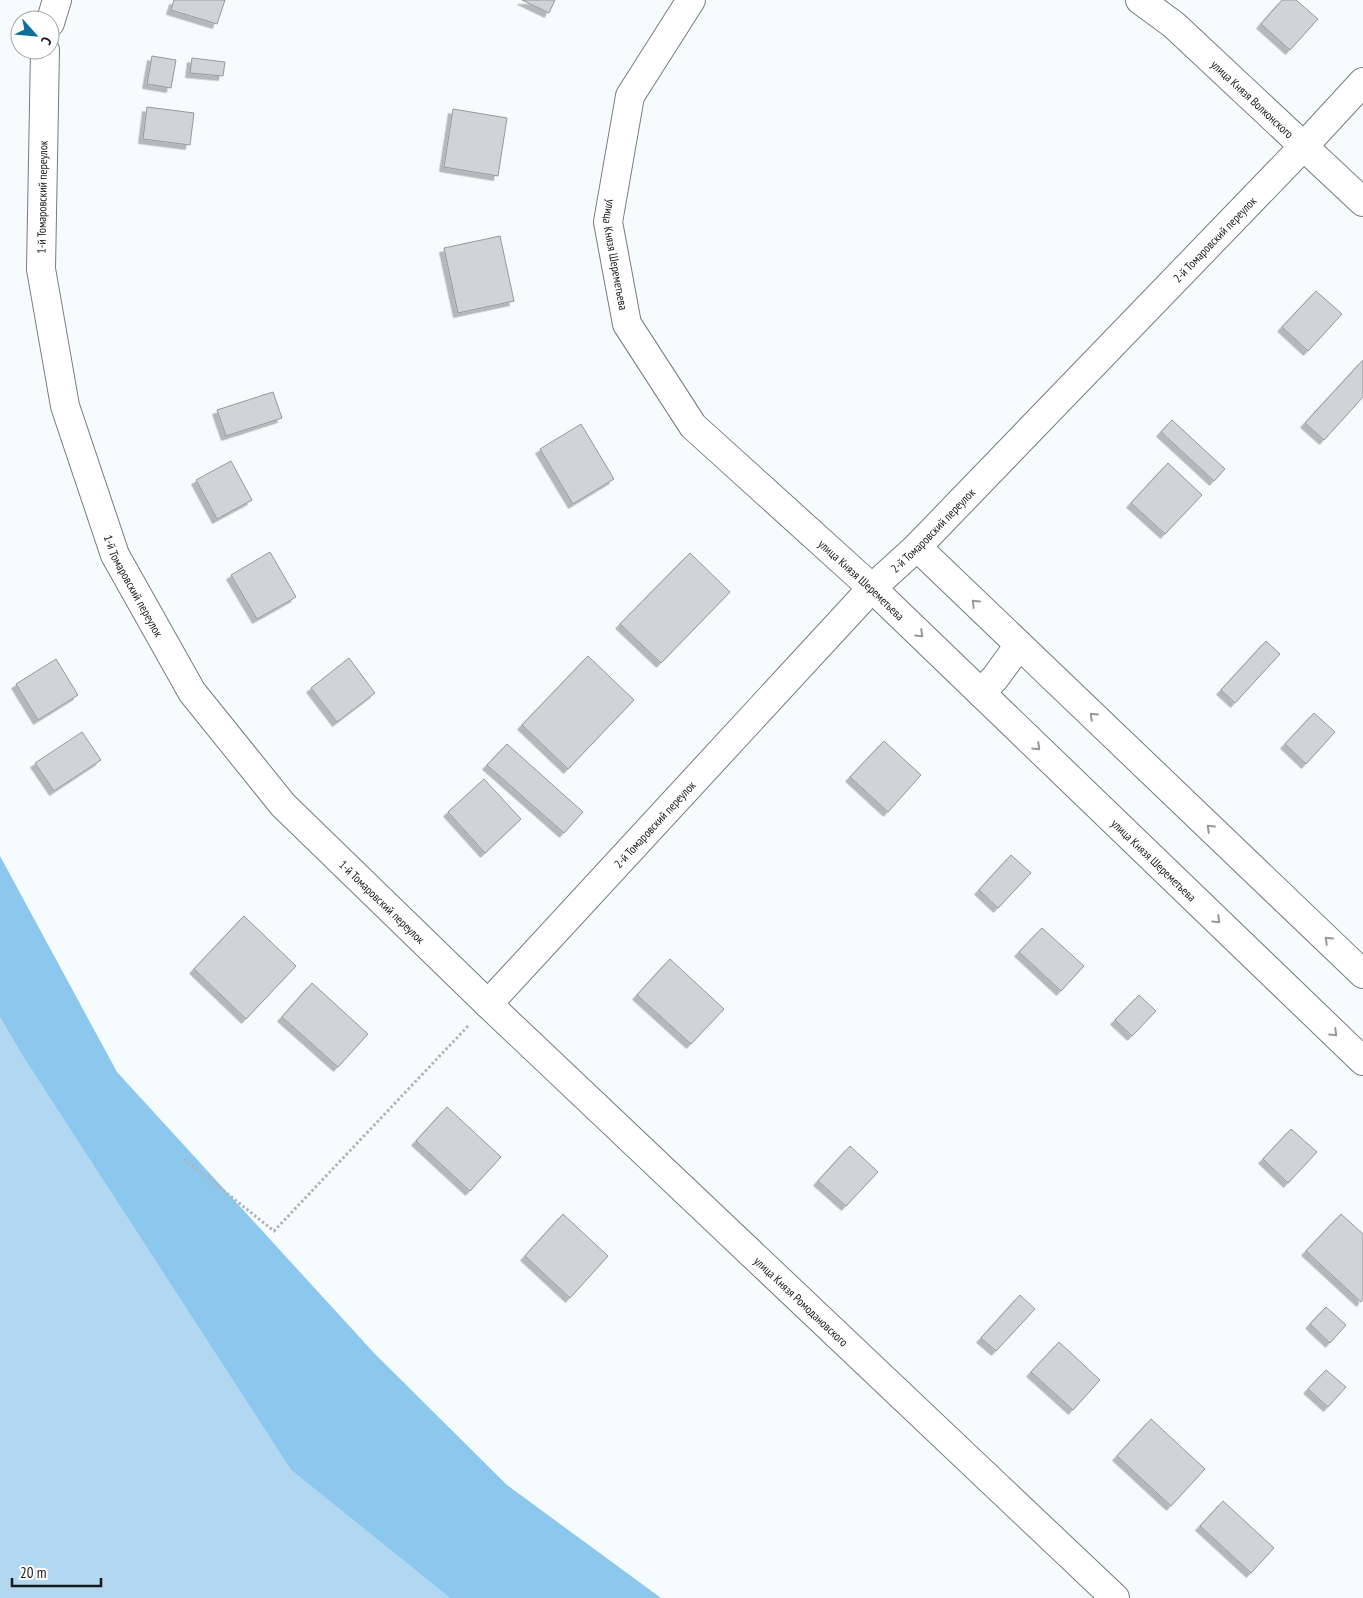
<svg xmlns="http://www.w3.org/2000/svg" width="1363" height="1598" font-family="'PT Sans Narrow',sans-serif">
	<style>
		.green { fill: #b1d7f1 }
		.forest { fill: #8cc7ee }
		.building { fill: #ced4d8; stroke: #93999c; filter: url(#shadow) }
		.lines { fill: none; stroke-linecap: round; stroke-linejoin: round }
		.minor-casing { stroke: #767c7f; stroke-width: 30 }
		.path { stroke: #b1b5b8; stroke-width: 3; stroke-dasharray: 2.5 2.5; stroke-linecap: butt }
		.minor { stroke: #fff; stroke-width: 28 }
		.oneway { stroke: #979898 }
		.labels { text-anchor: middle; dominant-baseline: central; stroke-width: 4.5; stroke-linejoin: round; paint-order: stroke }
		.street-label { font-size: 12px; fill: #181a1b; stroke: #fff }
	</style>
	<defs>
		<filter id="shadow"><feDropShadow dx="-4.5" dy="4.5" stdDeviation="0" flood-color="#0004"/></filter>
	</defs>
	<rect width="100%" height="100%" fill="#f6fbfe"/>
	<!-- green -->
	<path class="green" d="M0,1017L22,1055L291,1470L450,1598H0Z"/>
	<!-- forest -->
	<path class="forest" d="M0,856L117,1072L374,1353L507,1485L661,1598H450L291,1470L22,1055L0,1017Z"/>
	<!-- building -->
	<path class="building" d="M174,0H225L217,24L171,10Z
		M522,0H555L549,13Z
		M1282,0H1296L1318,19L1290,50L1261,24Z
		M152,56L176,60L171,88L147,84Z
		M192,58L225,62L223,76L190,73Z
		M147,107L194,113L190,145L143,139Z
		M453,109L507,118L498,176L444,167Z
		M500,236L514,301L458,313L444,248Z
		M1316,291L1342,314L1308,351L1282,327Z
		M1363,360V397L1324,440L1305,423Z
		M273,392L282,418L226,436L217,410Z
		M1172,420L1225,469L1214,481L1161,432Z
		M581,424L614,479L573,504L540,449Z
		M231,461L252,500L217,519L196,480Z
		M1168,463L1202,495L1165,534L1131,503Z
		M270,552L296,597L257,619L231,575Z
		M690,553L730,592L661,663L620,624Z
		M1266,641L1280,654L1235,703L1221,690Z
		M588,656L634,700L568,769L522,725Z
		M349,658L375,693L337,722L311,688Z
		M56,659L78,695L38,720L16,684Z
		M1314,713L1335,732L1306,764L1285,744Z
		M82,732L101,760L54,791L35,763Z
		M884,741L921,775L888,812L850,777Z
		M507,744L583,812L564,833L487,765Z
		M484,779L521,819L485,853L448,812Z
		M1011,855L1031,873L998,908L979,890Z
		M244,916L296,966L246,1019L194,969Z
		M1042,928L1084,966L1061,991L1019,952Z
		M670,959L724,1009L691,1044L637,995Z
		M312,983L368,1034L338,1067L282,1017Z
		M1139,995L1156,1011L1132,1036L1115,1020Z
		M447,1107L501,1157L470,1191L416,1141Z
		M1291,1129L1317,1152L1288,1183L1263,1159Z
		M850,1146L878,1172L846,1206L818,1181Z
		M563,1214L608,1256L570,1298L525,1256Z
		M1341,1214L1363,1234V1299L1361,1302L1306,1251Z
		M1020,1295L1035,1309L996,1351L981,1338Z
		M1326,1307L1346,1325L1330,1343L1310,1324Z
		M1059,1342L1100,1380L1073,1410L1031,1372Z
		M1326,1370L1346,1387L1328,1407L1308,1389Z
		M1151,1419L1205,1469L1171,1506L1117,1456Z
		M1223,1501L1274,1548L1251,1573L1200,1526Z"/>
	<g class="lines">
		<defs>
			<g id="minor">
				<path id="s1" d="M691,0L630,96L608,222L627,324L693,426L872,588L1363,1061"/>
				<path id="s2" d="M1140,0L1174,25L1363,202"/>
				<path d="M50,23L57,0"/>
				<path id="s3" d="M45,50L41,269L65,406L115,555L192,692L283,805L488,1004L1115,1598"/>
				<path d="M917,547L1363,974"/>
				<path d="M981,693L995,678L1019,645"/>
				<path id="s4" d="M488,1004L872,588L917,547L1304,146L1363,82"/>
			</g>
		</defs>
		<!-- minor casing -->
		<use href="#minor" class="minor-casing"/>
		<!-- path -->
		<path class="path" d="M184,1159L274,1231L469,1025"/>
		<!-- minor -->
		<use href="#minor" class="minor"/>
	</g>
	<!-- one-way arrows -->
	<defs><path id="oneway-chevron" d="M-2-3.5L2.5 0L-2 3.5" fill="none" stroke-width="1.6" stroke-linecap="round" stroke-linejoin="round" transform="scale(1.25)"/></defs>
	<g class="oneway">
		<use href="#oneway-chevron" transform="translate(975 603) rotate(-136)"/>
		<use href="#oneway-chevron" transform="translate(920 634) rotate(44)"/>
		<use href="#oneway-chevron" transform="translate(1093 716) rotate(-136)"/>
		<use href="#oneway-chevron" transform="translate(1037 747) rotate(44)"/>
		<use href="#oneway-chevron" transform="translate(1210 828) rotate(-136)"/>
		<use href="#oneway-chevron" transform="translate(1217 920) rotate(44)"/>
		<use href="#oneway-chevron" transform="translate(1328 940) rotate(-136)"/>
		<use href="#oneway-chevron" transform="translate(1334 1033) rotate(44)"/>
	</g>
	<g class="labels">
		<!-- street labels -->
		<g class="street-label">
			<text stroke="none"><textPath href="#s2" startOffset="150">улица Князя Волконского</textPath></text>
			<text transform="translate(42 197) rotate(-89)">1-й Томаровский переулок</text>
			<text stroke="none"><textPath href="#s4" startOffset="1055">2-й Томаровский переулок</textPath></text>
			<text stroke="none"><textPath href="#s1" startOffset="275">улица Князя Шереметьева</textPath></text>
			<text stroke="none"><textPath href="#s4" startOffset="650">2-й Томаровский переулок</textPath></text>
			<text stroke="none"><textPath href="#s1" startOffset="695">улица Князя Шереметьева</textPath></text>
			<text stroke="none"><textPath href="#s3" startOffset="551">1-й Томаровский переулок</textPath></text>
			<text stroke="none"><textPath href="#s4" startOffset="245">2-й Томаровский переулок</textPath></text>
			<text stroke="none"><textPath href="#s1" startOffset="1100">улица Князя Шереметьева</textPath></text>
			<text stroke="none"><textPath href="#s3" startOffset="956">1-й Томаровский переулок</textPath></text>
			<text stroke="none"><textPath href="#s3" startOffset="1535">улица Князя Ромодановского</textPath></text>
		</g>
	</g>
	<!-- north arrow -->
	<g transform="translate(35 35) rotate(117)"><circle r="24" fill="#ffffff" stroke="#a3a3a4"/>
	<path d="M0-4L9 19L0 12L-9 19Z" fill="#116e9c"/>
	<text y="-8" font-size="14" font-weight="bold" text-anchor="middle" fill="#181a1b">С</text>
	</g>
	<!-- scale -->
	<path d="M12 1578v8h89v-8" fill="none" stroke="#181a1b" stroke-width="2.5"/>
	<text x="20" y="1578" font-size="15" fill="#181a1b" stroke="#ffffff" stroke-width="4" paint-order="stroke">20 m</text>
</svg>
